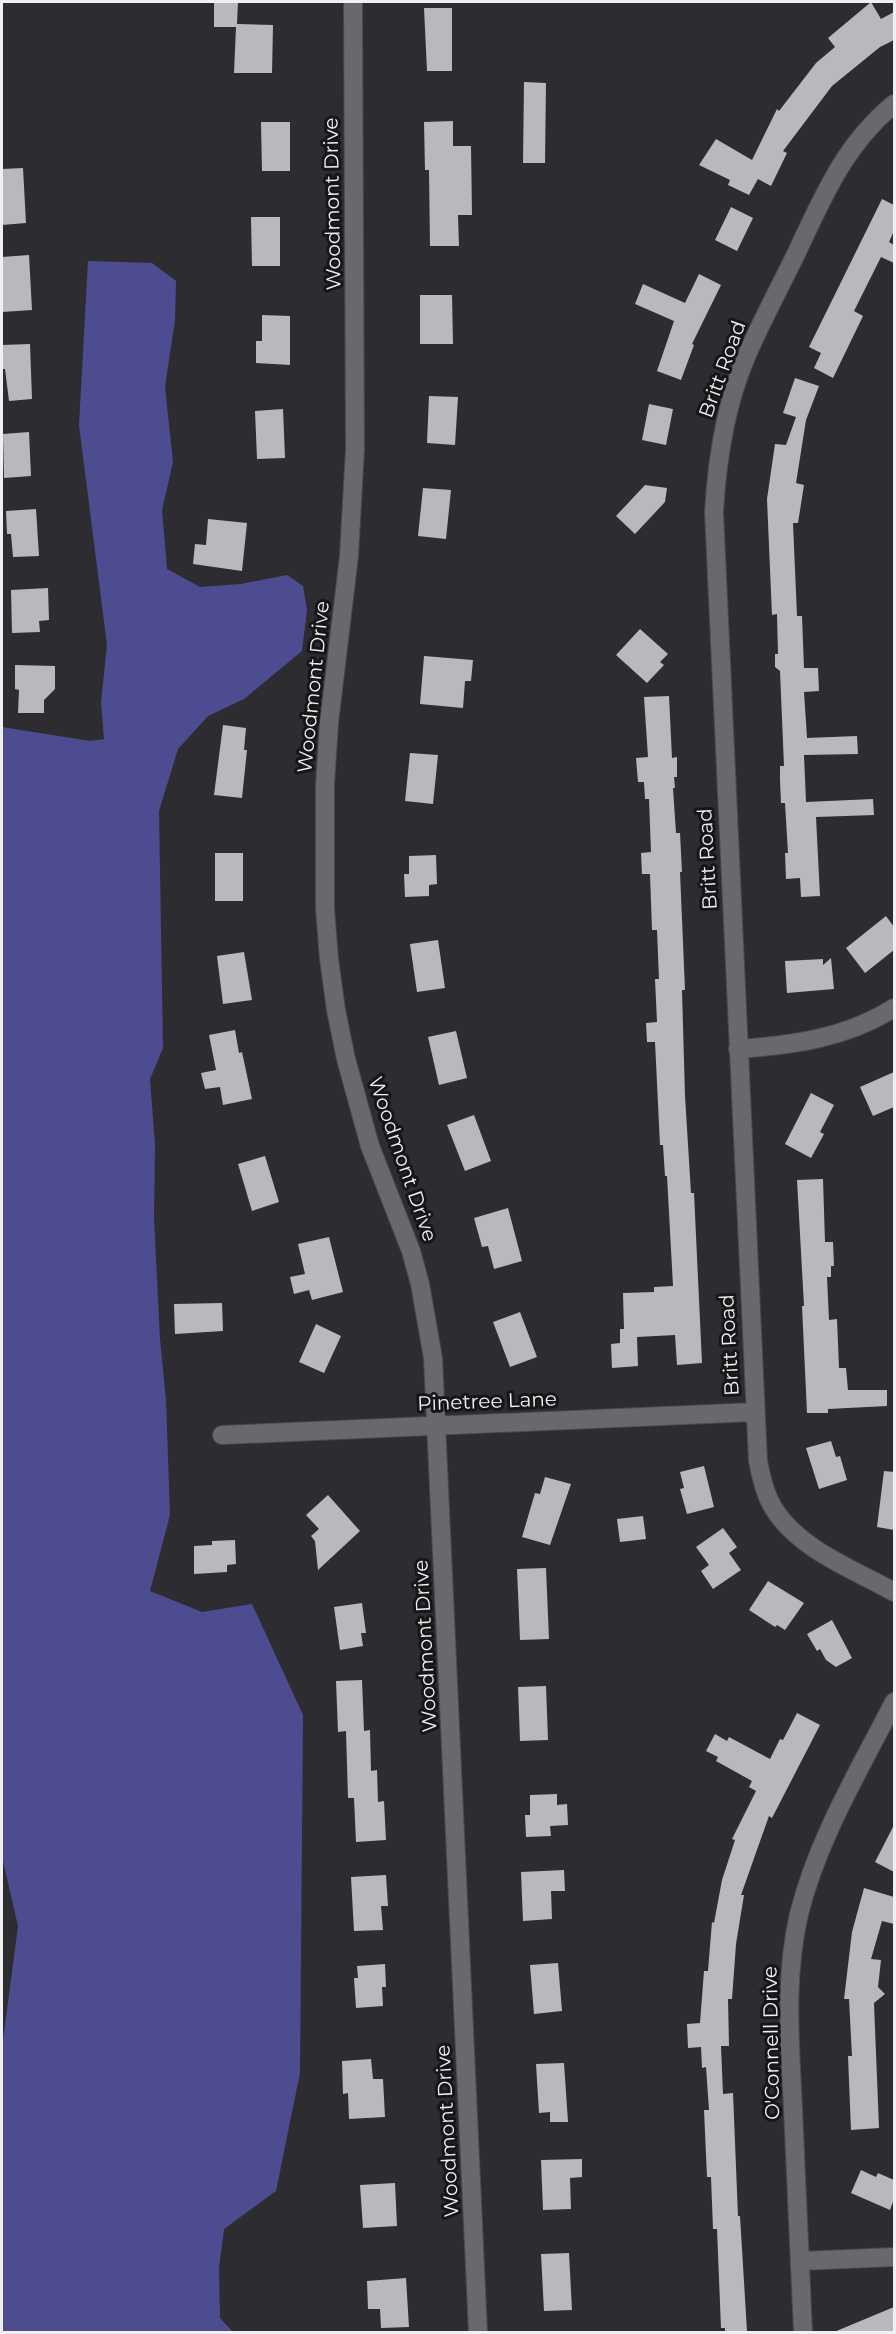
<svg xmlns="http://www.w3.org/2000/svg" width="896" height="2334" font-family="Montserrat,sans-serif">
	<style>
		.green { fill: #4d4c90 }
		.building { fill: #b8b8be }
		.lines { fill: none; stroke-linecap: round; stroke-linejoin: round }
		.minor-casing { stroke: #4a4a4d; stroke-width: 20 }
		.minor { stroke: #68686d; stroke-width: 18 }
		.labels { text-anchor: middle; dominant-baseline: central; stroke-width: 6; stroke-linejoin: round; paint-order: stroke }
		.street-label { font-size: 20px; fill: #f0f0f3; stroke: #161618 }
	</style>
	<rect width="100%" height="100%" fill="#2d2d31"/>
	<!-- green -->
	<path class="green" d="M88,261L152,263L176,281L175,320L165,387L173,462L162,510L167,569L200,587L241,584L287,575L303,586L307,610L302,651L244,699L208,716L178,749L159,811L163,1048L150,1079L155,1145L154,1218L160,1339L166,1400L170,1515L150,1591L202,1612L252,1604L303,1715L300,2073L276,2191L224,2229L219,2268L220,2318L233,2332H2V2048L18,1926L2,1857V727L90,741L104,739L101,702L107,645L79,425Z"/>
	<!-- building -->
	<path class="building" d="M214,2H238L237,24L273,25L272,73H234L236,27H214Z
		M871,2L881,19L894,12V40L880,47L832,86L783,151L787,153L771,186L758,179L749,195L728,185L730,180L699,165L716,139L752,160L777,109L779,111L816,63L835,47L828,38Z
		M424,8H452V71H427Z
		M524,82L546,83L545,163H523Z
		M453,121V146H471L472,215H458L459,246H430L429,170H425L424,122Z
		M261,122H290V171H262Z
		M23,168L26,223L2,225V169Z
		M882,199L894,205V231L889,242L894,245V263L881,257L854,311L863,316L833,378L814,368L821,353L809,347Z
		M731,207L753,218L737,251L715,240Z
		M251,217H280V266H252Z
		M29,255L32,310L2,312V257Z
		M699,274L721,285L692,344L694,345L681,380L657,371L674,321L635,304L643,284L685,303Z
		M420,295H452L453,344H420Z
		M262,315L290,316V365L256,363V341H262Z
		M30,344L32,399L9,401L5,369H2V345Z
		M795,378L819,386L806,420L796,483L804,485L798,523H793L797,616H802L804,668H818L819,691L804,692L807,738L857,736L858,754L804,755L806,802L873,799L874,815L816,817L820,896L801,897L800,878L786,879L785,853H788L785,803H781L780,780V766H784L780,671L775,667V654H778L777,614L772,615L767,499L775,444L786,445L796,417L783,413Z
		M429,396L458,397L455,445L427,443Z
		M649,404L673,409L666,445L642,440Z
		M283,409L285,458L257,459L255,411Z
		M29,432L31,476L4,478L3,434Z
		M645,485L667,488L665,502L635,534L616,516Z
		M423,488L451,490L446,539L418,536Z
		M36,509L39,556L13,557L11,534H7L6,511Z
		M208,519L247,523L242,571L193,564L195,544L206,545Z
		M48,588L49,620L39,621L40,632L12,633L11,590Z
		M640,629L668,654L660,662L664,665L647,683L616,655Z
		M424,656L473,660L471,681H465L463,708L420,704Z
		M15,665L55,666V689L44,700V713H18L19,690L15,689Z
		M669,696L672,758L677,757V777H674L675,788H673L676,833H680L682,872H680L685,990H682L685,1096L691,1193H694L702,1363L677,1365L675,1335L637,1337L638,1366L612,1368L611,1344L620,1343V1329H624L623,1293L654,1292V1287L673,1286L667,1176H665L663,1145H660L655,1042H647L646,1023L657,1022L655,979H659L657,930H652L650,874H642L641,853L651,852L649,799H645L644,782H638L636,758L648,757L644,697Z
		M223,725L246,728L244,750H247L242,798L214,795Z
		M410,753L438,755L433,804L405,801Z
		M215,853H243V901H215Z
		M436,855L437,884L429,885V896L405,897L404,874H409V856Z
		M886,916L894,927V950L865,973L846,948Z
		M438,940L445,988L417,992L410,944Z
		M244,952L252,1000L223,1004L217,956Z
		M831,958L834,989L787,993L785,961L823,959V965Z
		M235,1030L239,1053L242,1052L252,1099L223,1105L220,1087L205,1089L201,1073L216,1070L209,1035Z
		M456,1031L467,1078L439,1085L428,1037Z
		M894,1072V1107L873,1116L860,1087Z
		M811,1093L834,1105L820,1132L824,1134L811,1158L785,1144Z
		M474,1115L491,1161L465,1171L447,1125Z
		M265,1156L279,1202L252,1211L238,1164Z
		M823,1179L825,1242H833L834,1266H831V1277H827L829,1320L837,1319L839,1368H846L848,1390H887V1406L828,1409V1413H807L802,1306H804L797,1180Z
		M508,1208L522,1261L494,1269L488,1246L482,1247L474,1218Z
		M329,1237L343,1292L312,1300L309,1290L294,1294L290,1277L305,1274L298,1244Z
		M222,1303L223,1331L175,1334L174,1304Z
		M520,1312L537,1357L510,1367L493,1322Z
		M316,1324L341,1336L324,1373L299,1362Z
		M831,1441L836,1457L840,1456L847,1480L819,1489L806,1448Z
		M704,1466L714,1507L687,1514L680,1489L684,1488L680,1472Z
		M884,1471L894,1472V1530L877,1527Z
		M545,1477L571,1484L550,1545L522,1537L535,1493L540,1494Z
		M328,1495L360,1531L318,1570L315,1541L311,1536L319,1529L306,1515Z
		M643,1516L646,1539L620,1542L617,1519Z
		M723,1528L737,1547L729,1553L741,1570L713,1589L701,1571L709,1565L696,1547Z
		M235,1540L236,1564L227,1565V1572L194,1574V1546L212,1545V1541Z
		M546,1568L549,1639L520,1640L517,1569Z
		M768,1581L804,1603L785,1630L777,1625L775,1627L749,1610Z
		M362,1603L366,1633H361L363,1646L340,1650L334,1607Z
		M832,1620L852,1658L836,1667L826,1660L820,1649L817,1651L807,1634Z
		M362,1680L364,1731L370,1730L371,1771L377,1770L378,1802L384,1801L386,1840L356,1842L354,1798H348L346,1731L338,1732L336,1681Z
		M546,1686L548,1740L520,1741L518,1687Z
		M797,1713L820,1725L772,1818L769,1816L741,1895H744L736,1944L732,1999H728L729,2046H721L723,2094L733,2093L738,2216H740L747,2331L725,2332V2328H721L717,2229H713L711,2177H707L704,2110H709L706,2067L702,2068L701,2047L688,2048L687,2024L700,2023L704,1971H708L712,1922L714,1923L722,1880L735,1840L732,1839L756,1791L749,1787L752,1781L716,1761L718,1757L706,1751L715,1734L727,1741L729,1737L770,1759L780,1739L783,1740Z
		M557,1794V1805L567,1804L568,1825L550,1826L551,1836L526,1837L525,1815H530V1795Z
		M894,1825V1872L875,1862Z
		M564,1870L565,1891H551L552,1919L523,1921L521,1872Z
		M386,1875L388,1906H381L383,1930L354,1931L351,1877Z
		M864,1888L894,1897V1924L882,1921L871,1959L881,1960L878,1987L885,1994L874,2003L879,2128L851,2130L848,2056H852L849,1999H844L852,1932Z
		M558,1963L562,2011L534,2014L530,1965Z
		M385,1964L386,1987H382L383,2006L356,2008L354,1978H358L357,1966Z
		M371,2059L373,2079H383L385,2117L349,2119L348,2093L343,2094L342,2061Z
		M564,2063L568,2122H550V2112L539,2113L536,2064Z
		M582,2159V2177L570,2178L571,2209L543,2210L541,2160Z
		M861,2170L876,2177L878,2173L894,2180V2199L890,2210L851,2193Z
		M395,2183L397,2226L363,2228L360,2185Z
		M569,2253L572,2310L544,2311L541,2254Z
		M406,2278L409,2327L381,2328L380,2309H368L367,2281Z
		M894,2307V2332H834Z"/>
	<g class="lines">
		<defs>
			<path id="minor" d="M353,2L355,449L349,556L329,723L325,785V908L329,959L336,1010L346,1059L370,1146L411,1251L420,1284L433,1358L478,2332
				M894,104C844,145 823,197 796,254C779,289 761,322 746,357C725,406 717,459 714,512L758,1461C761,1477 765,1495 774,1509C800,1550 853,1569 894,1592
				M738,1049C794,1045 846,1038 894,1008
				M222,1435L755,1412
				M800,2261L894,2257
				M803,2332C800,2258 796,2184 793,2109C790,2044 784,1978 799,1914C818,1838 859,1771 894,1702"/>
		</defs>
		<!-- minor casing -->
		<use href="#minor" class="minor-casing"/>
		<!-- minor -->
		<use href="#minor" class="minor"/>
	</g>
	<g class="labels">
		<!-- street labels -->
		<g class="street-label">
			<text transform="translate(332 204) rotate(-91)">Woodmont Drive</text>
			<text transform="translate(722 369) rotate(-70)">Britt Road</text>
			<text transform="translate(313 687) rotate(-84)">Woodmont Drive</text>
			<text transform="translate(707 859) rotate(-93)">Britt Road</text>
			<text transform="translate(403 1159) rotate(71)">Woodmont Drive</text>
			<text transform="translate(729 1345) rotate(-93)">Britt Road</text>
			<text transform="translate(487 1401) rotate(-2)">Pinetree Lane</text>
			<text transform="translate(425 1646) rotate(-93)">Woodmont Drive</text>
			<text transform="translate(771 2043) rotate(-91)">O'Connell Drive</text>
			<text transform="translate(447 2131) rotate(-93)">Woodmont Drive</text>
		</g>
	</g>
	<!-- border -->
	<rect width="896" height="2334" fill="none" stroke="#f0f0f3" stroke-width="6"/>
</svg>
